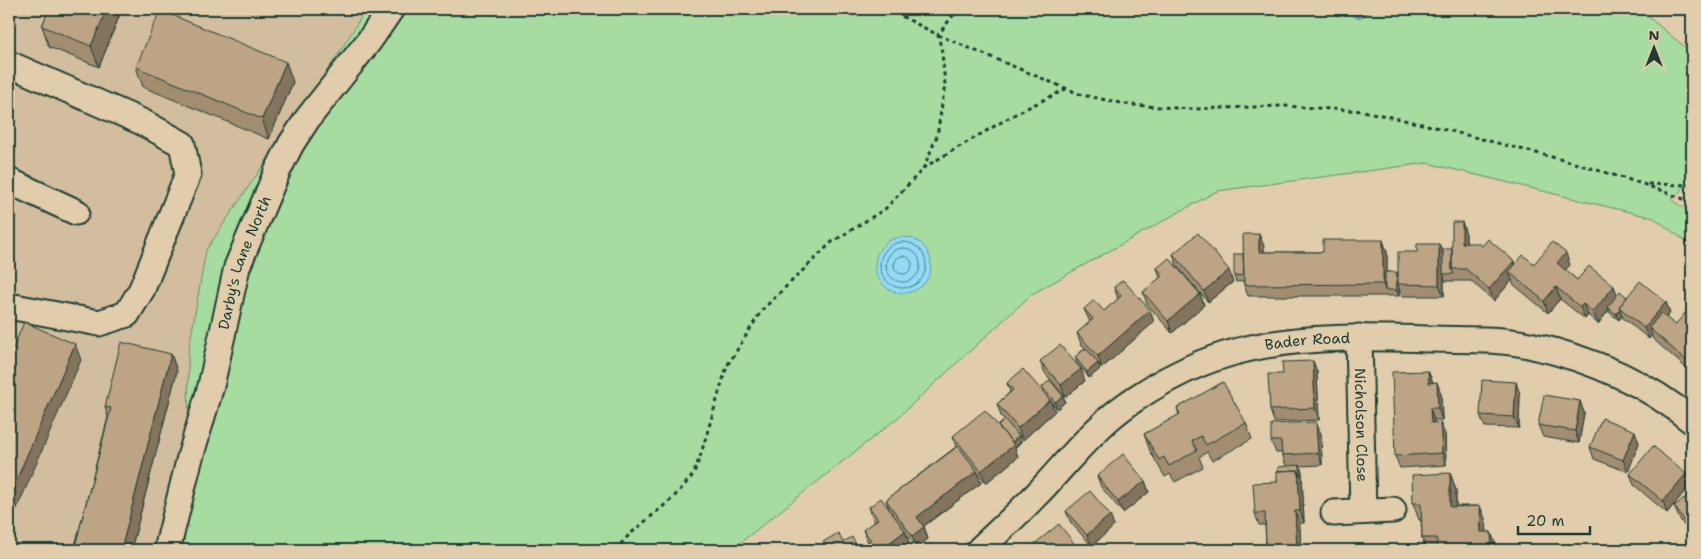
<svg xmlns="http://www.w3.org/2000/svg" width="1701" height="559" font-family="'Shantell Sans',sans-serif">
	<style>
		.built { fill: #d2be9e }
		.green { fill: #a7dca0; stroke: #638c6a }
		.water { fill: #93daf5; stroke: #659ba8 }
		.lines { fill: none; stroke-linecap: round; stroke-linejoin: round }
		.shore { stroke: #4d7c81; stroke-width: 1 }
		.stream { stroke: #659ba8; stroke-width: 8 }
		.minor-casing { stroke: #1f3d34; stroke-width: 29 }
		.path { stroke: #1f3d34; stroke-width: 3; stroke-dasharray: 4 4; stroke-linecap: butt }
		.minor { stroke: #e1cdab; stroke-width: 25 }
		.wall { fill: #a28d72; stroke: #1f3d34 }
		.shaded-wall { fill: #84735d; stroke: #1f3d34 }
		.building { fill: #bca485; stroke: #1f3d34 }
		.labels { text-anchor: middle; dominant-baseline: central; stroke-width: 4; stroke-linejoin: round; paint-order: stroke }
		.street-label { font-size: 15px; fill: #1f3d34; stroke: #e1cdab }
	</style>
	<rect width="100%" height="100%" fill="#e1cdab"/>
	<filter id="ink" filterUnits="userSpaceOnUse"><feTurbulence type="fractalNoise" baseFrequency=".02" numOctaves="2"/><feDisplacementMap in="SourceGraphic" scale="10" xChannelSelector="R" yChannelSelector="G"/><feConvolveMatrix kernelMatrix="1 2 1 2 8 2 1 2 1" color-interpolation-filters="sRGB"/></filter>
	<g filter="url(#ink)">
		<!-- built -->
		<path class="built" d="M9,9H366L341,50L189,461L163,550H9Z"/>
		<!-- green -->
		<path class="green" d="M366,9H1639L1692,53V181H1690L1672,200L1692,214V246L1654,218L1427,163L1217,191L1032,294L895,420L731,550H167L189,461L188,354L206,250L341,50Z"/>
		<!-- water -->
		<path class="water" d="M875 265a28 28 0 1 1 56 0a28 28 0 1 1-56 0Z"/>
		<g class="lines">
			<!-- shore -->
			<path class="shore" d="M880 265a23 23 0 1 1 46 0a23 23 0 1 1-46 0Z
				M886 265a17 17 0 1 1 34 0a17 17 0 1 1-34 0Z
				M894 265a9 9 0 1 1 18 0a9 9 0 1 1-18 0Z"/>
			<!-- stream -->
			<path class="stream" d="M1348,9L1359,15L1366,9"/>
			<defs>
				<g id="minor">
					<path d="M9,64L142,122L182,144L188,174L142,289L127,314L99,323L9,306"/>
					<path d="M9,181L76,212"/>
					<path id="s1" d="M1359,337L1363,511"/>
					<path d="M1334,513L1393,510"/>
					<path id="s2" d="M167,550L189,461L211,386L237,267L277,172L291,144L308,118L369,41L391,9"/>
					<path id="s3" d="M979,550C999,531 1020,512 1040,491C1060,470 1079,446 1101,426C1120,407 1153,386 1178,374C1257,333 1345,337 1432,339C1463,340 1497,338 1529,345C1588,358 1646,382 1692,421"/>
				</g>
			</defs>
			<!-- minor casing -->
			<use href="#minor" class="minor-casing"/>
			<!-- path -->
			<path class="path" d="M888,9L938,35L1082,95L1131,105L1193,109L1283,106L1363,111L1431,126L1571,162L1643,184L1692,202
				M923,168L1017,113L1068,88
				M1648,184L1692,185
				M615,550L629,535L673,498L693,475L700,457L727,366L762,310L832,242L885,209L923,169L937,136L945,85L942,52L938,35L958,9"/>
			<!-- minor -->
			<use href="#minor" class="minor"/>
		</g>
		<!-- wall -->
		<path class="wall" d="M49,9H122L99,67L49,47L42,26Z
			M136,67L293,82L269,139L143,87Z
			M1462,222L1466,234V243L1482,246L1515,265L1534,264L1570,265L1565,270L1577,280L1614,286L1617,295L1627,297L1666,302L1670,313L1666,318L1675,325L1692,373L1653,339L1652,336L1649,339L1623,318L1622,316L1619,320L1610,313L1609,310L1598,324L1588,315L1585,319L1560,299L1548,313L1513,284L1512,280L1494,301L1471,281H1445L1444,276V296H1402L1399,288V296H1248L1244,285V281L1236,282L1234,276L1243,254L1264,246V252H1387V272L1398,274L1417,252L1439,244L1443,254L1452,249Z
			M1173,254L1233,282L1208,302L1177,266Z
			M1157,268L1200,294L1204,305L1172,333L1147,304L1143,292L1160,278Z
			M1114,287L1154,322L1102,368L1098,363L1100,369L1089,378L1077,363L1075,357L1085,348L1081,344L1077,333L1090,322L1084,309L1104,311L1118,299Z
			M171,354L177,371L131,550H74L108,417L105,407Z
			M1040,361L1085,381L1065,397L1045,373Z
			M1313,361L1317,372L1319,420L1274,422L1270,410L1283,374Z
			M1428,371L1433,382L1441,394L1442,420H1434V423L1445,434L1446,465L1400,468L1395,456Z
			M1007,383L1044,392L1042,387L1063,396L1065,402L1057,409L1051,401L1055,411L1023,440L1013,429L1019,436L1021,442L1015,448L1018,457L986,483L977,472L981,483L924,526L928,539L917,548L906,534L909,543L899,550H865L863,546L868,542L863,530L875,521L873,519L869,507L889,509L886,500L957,446L953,436L998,426L1005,420L1001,416L997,404L1010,392Z
			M1520,394L1519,428L1485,427L1480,415Z
			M1580,401L1584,413L1579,443L1543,437L1538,425Z
			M1177,408L1246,423L1252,439L1212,461L1207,452L1199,457L1203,467L1175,482L1170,474L1165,477L1150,451L1144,434L1179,415Z
			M1316,422L1321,434L1322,465L1300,466L1302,472L1304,523H1300L1266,545L1265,525H1259L1255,513L1277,482L1278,471L1286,466L1282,453H1276L1271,441Z
			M1639,443L1628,472L1594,459L1590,447Z
			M1450,473L1456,490V506H1480L1486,522L1487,532H1491L1497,550H1426L1422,538L1421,520H1419L1413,503Z
			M1630,474H1686L1690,485L1667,513L1634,485Z
			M1097,476L1145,481L1149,492L1123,513L1101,487Z
			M1692,493V537L1679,518L1674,506Z
			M1066,511L1114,526L1092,546L1071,523Z"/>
		<!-- shaded-wall -->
		<path class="shaded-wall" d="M107,9H122L99,67L91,46Z
			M286,62L293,82L269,139L262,119Z
			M1462,222L1466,234V255L1462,243Z
			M1259,234L1264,246V264L1259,252Z
			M1383,240L1387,252V290H1385L1383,284Z
			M1439,244L1444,255V296L1439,285Z
			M1566,253L1570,265L1561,275L1557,263Z
			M1514,261L1518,273L1509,272L1512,280L1494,301L1489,289Z
			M1229,270L1233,282L1208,302L1204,291Z
			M1397,272L1399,278L1398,284L1399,288V296L1396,290Z
			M1614,286L1618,298L1608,307L1609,310L1598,324L1593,312Z
			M1556,287L1560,299L1548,313L1544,301Z
			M1200,294L1204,305L1172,333L1168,321Z
			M1666,302L1670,313L1654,332L1649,328L1652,336L1649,339L1644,328Z
			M1583,304L1588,315L1585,319L1580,307Z
			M1620,309L1622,316L1619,320L1616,314Z
			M1150,310L1154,322L1102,368L1098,356Z
			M75,344L81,360L9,527V497Z
			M171,354L177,371L131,550H121Z
			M1692,356V373L1687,361Z
			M1313,361L1317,372L1319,420L1315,408Z
			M1098,363L1100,369L1089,378L1087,372Z
			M1081,369L1085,381L1065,397L1061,385Z
			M1428,371L1433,383H1429Z
			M1437,382L1441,394L1442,420L1438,408Z
			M1516,382L1520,394L1519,428L1514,417Z
			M1063,396L1065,402L1057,409L1055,402Z
			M1050,400L1055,411L1023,440L1018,428Z
			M1580,401L1584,413L1579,443L1575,431Z
			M1430,408L1434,420L1435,435L1431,423Z
			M1316,422L1321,434L1322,465L1318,453Z
			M1440,422L1445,434L1446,465L1442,453Z
			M1635,431L1639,443L1628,472L1623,460Z
			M1019,436L1021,442L1015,448L1018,457L986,483L981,471Z
			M1300,465L1302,472L1304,523L1300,511L1298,470Z
			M977,471L981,483L921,528L917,517Z
			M1450,473L1456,490V523L1450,507Z
			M1686,474L1690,485L1667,513L1663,501Z
			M1145,481L1149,492L1123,513L1118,502Z
			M1480,506L1486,522L1487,548L1481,532Z
			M1295,511L1300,523L1301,550H1297Z
			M1110,515L1114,526L1092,546L1087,535Z
			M924,527L928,539L917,548L912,536Z
			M905,531L909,543L899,550H881Z
			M1491,532L1497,548V550H1492Z"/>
		<!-- building -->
		<path class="building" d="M49,9H107L91,46L42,26Z
			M160,10L286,62L262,119L136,67Z
			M1452,222H1462V243H1478L1482,246L1488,239L1514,261L1489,289L1466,269H1452Z
			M1198,233L1229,270L1204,291L1173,254Z
			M1243,234H1259V252H1323V240H1383V284L1244,285Z
			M1552,242L1566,253L1557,263L1577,280L1589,266L1614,286L1593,312L1583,304L1580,307L1556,287L1544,301L1509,272L1523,255L1534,264Z
			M1417,244H1439V285L1398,284V252H1417Z
			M1443,249H1452V269L1454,274H1443Z
			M1234,254H1243L1244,275L1234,276Z
			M1169,258L1200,294L1168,321L1143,292L1163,275L1157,268Z
			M1385,272H1397L1396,290H1385Z
			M1123,280L1150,310L1098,356L1077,333L1093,319L1084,309L1094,300L1104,311L1121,296L1114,287Z
			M1640,281L1666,302L1644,328L1619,307Z
			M1620,291L1627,297L1619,307L1620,309L1616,314L1608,307Z
			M1692,305V356L1687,361L1649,328L1661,313L1675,325Z
			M24,322L75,344L9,497V358Z
			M121,342L171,354L121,550H74L111,408L105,407Z
			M1060,345L1081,369L1061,385L1040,361Z
			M1086,348L1098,363L1087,372L1075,357Z
			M1313,361L1315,408L1270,410L1268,374H1283L1282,362Z
			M1023,369L1050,400L1018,428L997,404L1013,390L1007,383Z
			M1428,371L1429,383L1437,382L1438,408H1430L1431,423L1440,422L1442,453L1395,456L1392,372Z
			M1050,380L1063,396L1055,402L1042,387Z
			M1482,380L1516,382L1514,417L1480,415Z
			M1223,382L1246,423L1206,445L1201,436L1192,441L1197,450L1169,466L1164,457L1159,460L1144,434L1180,414L1177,408Z
			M1544,395L1580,401L1575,431L1538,425Z
			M985,410L1014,445L981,471L953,436Z
			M1602,418L1635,431L1623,460L1590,447Z
			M1005,420L1019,436L1012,442L998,426Z
			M1316,422L1318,453L1282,455L1281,441H1271V424Z
			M958,446L977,471L917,517L924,527L912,536L886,500Z
			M1653,446L1686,474L1663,501L1630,474Z
			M1123,454L1145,481L1118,502L1097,476Z
			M1300,465V476L1298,470L1278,471V467Z
			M1298,470L1300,511H1295L1297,550H1255V546L1266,545L1265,513H1255L1253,483L1277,482V471Z
			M1450,473V507L1480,506L1481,532H1491L1492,550H1437V538H1422L1421,503H1413L1412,475Z
			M1090,491L1110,515L1087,535L1066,511Z
			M1692,493V531L1674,506Z
			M881,498L905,531L880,550H881H866L863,546L871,540L863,530L878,519L869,507Z
			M1059,524L1077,547L1073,550H1035L1032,546Z
			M838,533L843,542L852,537L859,550H827L823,542Z
			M1419,545V550H1376V546Z"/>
	</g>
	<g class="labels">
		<!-- street labels -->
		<g class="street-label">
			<text stroke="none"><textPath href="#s2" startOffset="298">Darby's Lane North</textPath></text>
			<text stroke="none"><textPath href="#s3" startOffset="402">Bader Road</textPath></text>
			<text stroke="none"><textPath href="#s1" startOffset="88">Nicholson Close</textPath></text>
		</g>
	</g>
	<!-- margin -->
	<rect width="1701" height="559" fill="none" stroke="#e1cdab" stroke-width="30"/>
	<rect x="15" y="15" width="1671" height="529" fill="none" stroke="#1f3d34" stroke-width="2" filter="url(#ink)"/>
	<!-- north arrow -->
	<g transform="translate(1654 48)" stroke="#e1cdab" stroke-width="4" paint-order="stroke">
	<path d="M0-4L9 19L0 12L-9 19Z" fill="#1f3d34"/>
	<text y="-8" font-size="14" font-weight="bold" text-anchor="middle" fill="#1f3d34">N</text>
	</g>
	<!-- scale -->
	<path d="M1518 526v8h72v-8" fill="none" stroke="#1f3d34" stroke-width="2.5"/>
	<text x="1526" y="526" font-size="15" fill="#1f3d34" stroke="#e1cdab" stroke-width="4" paint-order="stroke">20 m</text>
</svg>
